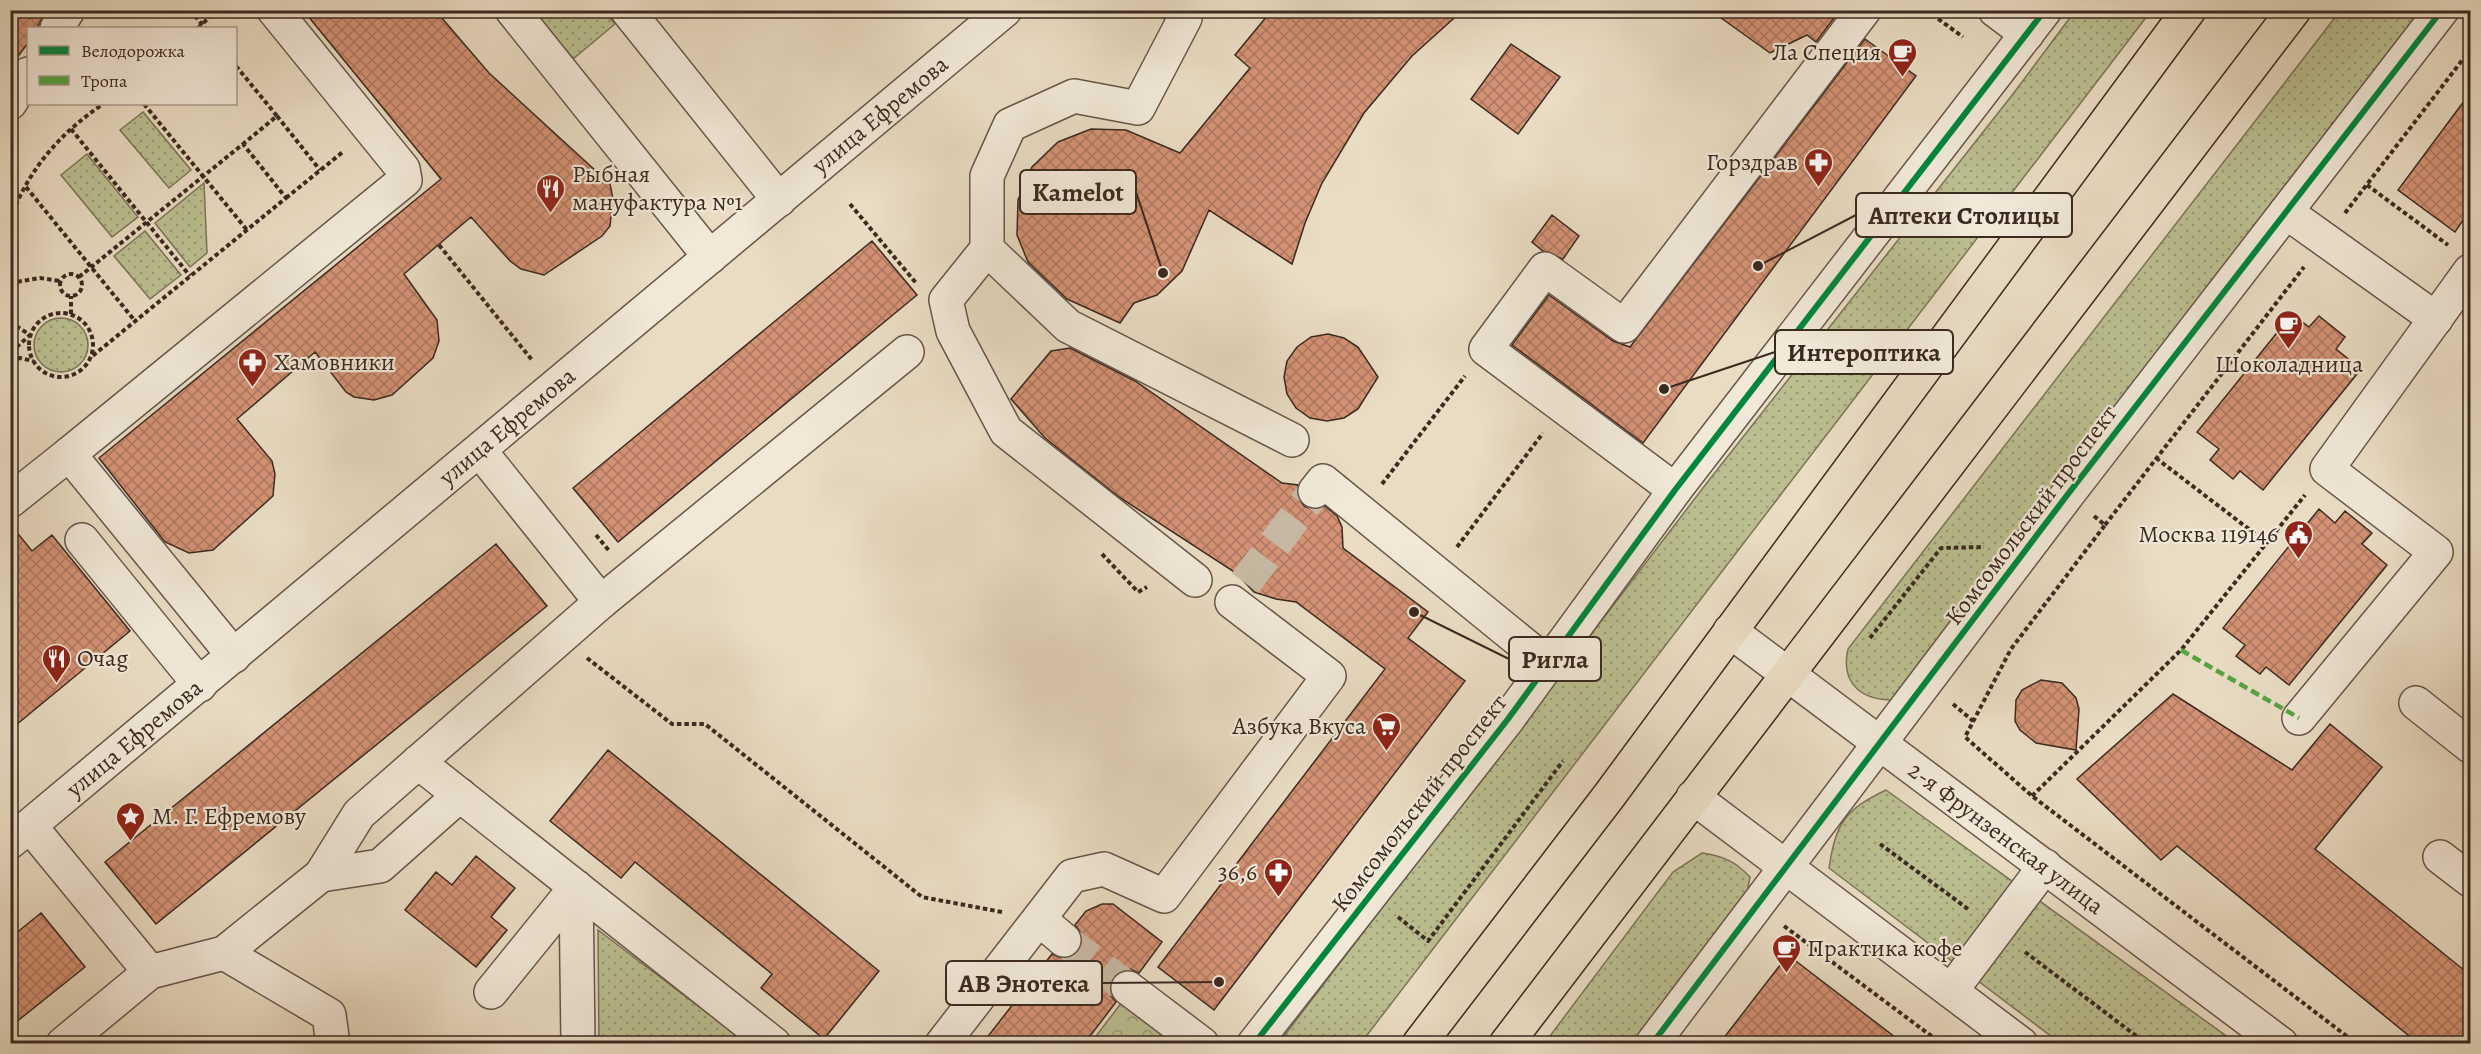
<svg xmlns="http://www.w3.org/2000/svg" width="2481" height="1054" font-family="Alegreya,serif">
	<style>
		.grass { fill: url(#grass-dots); stroke: #7b7458; stroke-width: 1.5 }
		.forest { fill: url(#forest-crowns); stroke: #7b7458; stroke-width: 1.5 }
		.building { fill: url(#building-cross-hatch); stroke: #3b2a20; stroke-width: 1.5 }
		.lines { fill: none; stroke-linecap: round; stroke-linejoin: round }
		.minor-tunnel { stroke: #c6b8a2; stroke-width: 33; stroke-dasharray: 33 16; stroke-linecap: butt }
		.minor-casing { stroke: #665649; stroke-width: 36 }
		.major-casing { stroke: #3b2a20; stroke-width: 36 }
		.path { stroke: #3b2a20; stroke-width: 4; stroke-dasharray: 4.5 3; stroke-linecap: butt }
		.minor { stroke: #f1e8d8; stroke-width: 33 }
		.major { stroke: #e9dcc3; stroke-width: 33 }
		.quiet { stroke: #54a441; stroke-width: 4.5; stroke-dasharray: 9 4.5; stroke-linecap: butt }
		.cycleway-casing { stroke: #f1e8d8; stroke-width: 10 }
		.cycleway { stroke: #00873e; stroke-width: 6 }
		.labels { text-anchor: middle; dominant-baseline: central; stroke-width: 4.5; stroke-linejoin: round; paint-order: stroke }
		.poi-label { font-size: 24px; fill: #3b2a20; stroke: #f1e8d8; text-anchor: end }
		.street-label { font-size: 24px; fill: #3b2a20; stroke: #f1e8d8 }
		.leader { fill: none; stroke: #3b2a20; stroke-width: 2 }
		.callout-dot { fill: #3b2a20; stroke: #f1e8d8; stroke-width: 2 }
		.callout { fill: #f1e8d8; stroke: #3b2a20; stroke-width: 2 }
		.callout-label { font-size: 26px; text-anchor: middle; font-weight: bold; fill: #3b2a20 }
	</style>
	<defs>
		<pattern id="grass-dots" width="8" height="8" patternUnits="userSpaceOnUse" patternTransform="scale(1.5)"><rect width="8" height="8" fill="#bbbf90"/><path d="M2 2h.1M6 6h.1" fill="none" stroke="#999b75" stroke-width="1.8" stroke-linecap="round"/></pattern>
		<pattern id="forest-crowns" width="20" height="18" patternUnits="userSpaceOnUse" patternTransform="scale(1.5)"><rect width="20" height="18" fill="#bbbf90"/><path d="M2 6a3 3 0 1 1 6 0M12 15a3 3 0 1 1 6 0" fill="none" stroke="#999b75"/></pattern>
		<pattern id="building-cross-hatch" width="8" height="8" patternUnits="userSpaceOnUse" patternTransform="scale(1.5)"><rect width="8" height="8" fill="#d49274"/><path d="M0 0l8 8M0 8l8-8" fill="none" stroke="#ad775f"/></pattern>
	</defs>
	<rect width="100%" height="100%" fill="#e9dcc3"/>
	<filter id="stains"><feTurbulence type="fractalNoise" baseFrequency=".00333" numOctaves="4"/><feColorMatrix values="0 0 0 0 .2 0 0 0 0 .09 0 0 0 0 .02 0 0 0 .5 -.17"/></filter>
	<radialGradient id="worn" r=".72"><stop offset=".6" stop-color="#630" stop-opacity="0"/><stop offset="1" stop-color="#630" stop-opacity=".3"/></radialGradient>
	<!-- grass -->
	<path class="grass" d="M533,11H604L615,24L573,59Z
		M2075,11H2151L1361,1043L1278,1044L1706,484L2013,94Z
		M2340,11H2428L1896,700C1862,701 1840,684 1848,649Z
		M143,112L191,170L169,188L120,130Z
		M87,154L138,217L112,237L61,175Z
		M204,183L207,253L190,267L155,223Z
		M145,231L181,275L150,299L114,256Z
		M34 345a27 27 0 1 1 54 0a27 27 0 1 1-54 0Z
		M1886,790L2236,1043H2060L1829,868C1836,822 1845,810 1886,790Z
		M1702,853C1723,856 1735,861 1750,877L1746,898L1635,1043L1544,1044L1673,872Z
		M598,930L747,1043H599Z"/>
	<!-- forest -->
	<path class="forest" d="M1125,998L1183,1044H1090Z"/>
	<!-- building -->
	<path class="building" d="M10,10H46L37,28H28V43L10,67Z
		M303,10H435L489,73L610,184L613,199L610,226L602,236L544,275L521,269L510,261L471,217L404,274L437,320L439,341L433,358L392,395L374,400L354,397L346,392L315,352L237,419L272,461L275,474L273,496L213,550L189,553L165,542L99,458L441,179Z
		M1272,10H1463L1412,56L1364,113L1322,183L1305,223L1292,264L1209,210L1182,271L1157,295L1134,303L1120,323L1067,299L1028,262L1017,235L1018,200L1032,167L1058,142L1091,129L1126,130L1180,153L1250,68L1235,55Z
		M1710,10H1840L1816,42L1807,35L1770,53Z
		M1865,39L1916,76L1643,443L1512,345L1549,295L1613,341L1630,347Z
		M1511,44L1560,77L1518,134L1471,99Z
		M2470,93V210L2455,232L2398,190Z
		M1552,215L1579,236L1563,259L1543,251L1532,242Z
		M872,241L917,295L618,542L573,488Z
		M2292,314L2309,327L2319,316L2345,337L2336,349L2361,369L2263,490L2240,471L2233,479L2210,460L2219,449L2197,432Z
		M1328,334L1344,338L1358,347L1378,377L1358,409L1344,418L1327,421L1310,418L1296,408L1287,394L1284,377L1287,361L1297,347L1311,337Z
		M1070,348L1135,381L1282,483L1298,485L1297,497L1304,506L1313,510L1325,506L1337,516L1342,527L1343,548L1428,612L1408,638L1465,681L1214,1010L1158,967L1385,669L1296,602L1276,599L1254,592L1236,573L1119,497L1045,438L1011,399L1051,351Z
		M2319,509L2335,523L2345,511L2372,533L2362,544L2387,565L2289,685L2266,667L2260,674L2236,656L2245,645L2223,628Z
		M10,524L32,551L52,535L130,631L10,730Z
		M496,544L547,606L156,924L105,862Z
		M2041,680L2062,683L2076,698L2079,709L2076,750L2036,743L2020,730L2015,721L2016,700L2022,690Z
		M2173,694L2292,770L2330,724L2382,767L2315,849L2470,975V1044H2419L2177,846L2161,860L2077,779Z
		M608,750L879,971L824,1039L761,988L772,974L635,862L621,878L550,821Z
		M476,856L515,888L491,917L507,930L476,967L405,910L436,872L452,885Z
		M1102,904H1113L1162,942L1139,973L1130,969L1120,971L1113,976L1109,986L1111,996L1116,1002L1084,1044H982L1052,954L1061,958H1070L1078,952L1082,944V934L1075,925L1086,911Z
		M41,913L85,967L10,1027V938Z
		M1788,955L1904,1044H1719Z"/>
	<g class="lines">
		<!-- minor-tunnel -->
		<path class="minor-tunnel" d="M1245,583L1315,491
			M1064,940L1128,988"/>
		<defs>
			<g id="minor">
				<path d="M512,10L710,257"/>
				<path d="M627,10L779,200"/>
				<path d="M1179,10L1185,18L1138,108L1074,96L1010,125L987,176V249L946,300L953,331L1006,431L1195,580"/>
				<path d="M1995,10L2027,34"/>
				<path d="M57,28L68,10"/>
				<path d="M10,103L28,74"/>
				<path d="M2286,212L2436,319"/>
				<path d="M987,249L1068,326L1292,440"/>
				<path d="M480,451L601,602"/>
				<path d="M69,454L405,180L403,169L274,10"/>
				<path d="M1675,490L1486,349L1545,269L1624,326L1864,10"/>
				<path d="M1315,491L1323,481L1548,664"/>
				<path d="M10,501L69,454L234,656"/>
				<path d="M82,540L200,685"/>
				<path id="s1" d="M1730,631L2281,1044"/>
				<path d="M2416,703L2470,746"/>
				<path d="M2299,718L2436,552L2327,469L2470,271"/>
				<path d="M418,762L774,1044"/>
				<path d="M1693,797L2021,1044"/>
				<path d="M30,826L150,972"/>
				<path id="s2" d="M10,842L1005,10"/>
				<path d="M2440,857L2470,880"/>
				<path d="M321,875L380,866L460,795"/>
				<path d="M576,887L578,1044"/>
				<path d="M1039,919L1064,940"/>
				<path d="M224,953L329,1015L333,1044"/>
				<path d="M1128,988L1202,1044"/>
				<path d="M1951,991L2045,866"/>
				<path d="M491,992L576,887"/>
				<path d="M63,1044L150,972L224,953L321,875L359,814L601,602L907,352"/>
				<path d="M942,1044L1072,876L1104,869L1164,896L1329,676L1232,602"/>
				<path d="M1254,1044L1508,719L1675,490L2045,10"/>
				<path d="M1652,1044L2068,494L2442,10"/>
			</g>
			<path id="major" d="M1419,1044L1609,796L2189,10
				M1506,1044L2294,10"/>
		</defs>
		<!-- minor casing -->
		<use href="#minor" class="minor-casing"/>
		<!-- major casing -->
		<use href="#major" class="major-casing"/>
		<!-- path -->
		<path class="path" d="M190,10L205,28
			M1926,10L1963,37
			M198,28L217,10
			M236,66L277,116L243,144
			M144,104L247,230
			M277,116L320,170
			M71,129L190,276
			M2367,185L2448,245
			M26,187L135,321
			M286,198L344,151
			M850,204L916,283
			M2345,213L2470,50
			M10,219C29,169 59,134 103,104
			M439,245L532,360
			M60 285a11 11 0 1 1 22 0a11 11 0 1 1-22 0Z
			M79,277L243,144L286,198L90,358
			M10,283L40,278L60,281
			M10,287L13,293L10,306
			M29 345a32 32 0 1 1 64 0a32 32 0 1 1-64 0Z
			M71,314V296
			M10,322L30,335L10,353
			M10,359L20,358L33,361
			M2156,458L2267,543
			M1382,484L1465,376
			M2094,516L2105,525L2011,649L1965,737L2032,796L2357,1044
			M2105,525L2304,267
			M596,535L610,552
			M1457,547L1543,433
			M1102,554L1138,592L1147,587
			M1870,638L1941,548L1984,547
			M587,658L672,724H705L922,897L1002,912
			M1953,704L1973,721
			M2032,796L2181,650L2305,495
			M1880,844L1968,909
			M1398,917L1428,941L1563,761
			M1784,926L1942,1044
			M2025,952L2147,1044"/>
		<!-- minor -->
		<use href="#minor" class="minor"/>
		<!-- major -->
		<use href="#major" class="major"/>
		<!-- quiet -->
		<path class="quiet" d="M2181,650L2299,718"/>
		<defs>
			<path id="cycleway" d="M1254,1044L1508,719L1675,490L2045,10
				M1652,1044L2068,494L2442,10"/>
		</defs>
		<!-- cycleway casing -->
		<use href="#cycleway" class="cycleway-casing"/>
		<!-- cycleway -->
		<use href="#cycleway" class="cycleway"/>
	</g>
	<!-- icons -->
	<defs>
		<symbol id="cafe-pin" viewBox="-11 -11 22 30"><path d="M0 17L-7.5 6A9.5 9.5 0 1 1 7.5 6Z" fill="#8f2418" stroke="#f1e8d8"/><path d="M-5.5-4.5H6V0H3Q3 3.5 0 3.5H-2.5Q-5.5 3.5-5.5 0ZM3-3.2v2h1.7v-2ZM-6 4.5H4V6H-6Z" fill="#fff"/></symbol>
		<symbol id="pharmacy-pin" viewBox="-11 -11 22 30"><path d="M0 17L-7.5 6A9.5 9.5 0 1 1 7.5 6Z" fill="#8f2418" stroke="#f1e8d8"/><path d="M-2-6h4v4h4v4h-4v4h-4v-4h-4v-4h4Z" fill="#fff"/></symbol>
		<symbol id="restaurant-pin" viewBox="-11 -11 22 30"><path d="M0 17L-7.5 6A9.5 9.5 0 1 1 7.5 6Z" fill="#8f2418" stroke="#f1e8d8"/><path d="M-5-6h1v4h1v-4h1v4h1v-4h1v5L-1.5 .5V6h-2V.5L-5-1ZM5-6V6H3V1.5H1.5Q1.5-4 5-6Z" fill="#fff"/></symbol>
		<symbol id="civic-pin" viewBox="-11 -11 22 30"><path d="M0 17L-7.5 6A9.5 9.5 0 1 1 7.5 6Z" fill="#8f2418" stroke="#f1e8d8"/><path d="M-.6-6.5H3V-4.5H.6V-3L4-1V1h2V6H-6V1h2V-1L-.6-3ZM-1.2 2.5V6h2.4V2.5Z" fill="#fff"/></symbol>
		<symbol id="supermarket-pin" viewBox="-11 -11 22 30"><path d="M0 17L-7.5 6A9.5 9.5 0 1 1 7.5 6Z" fill="#8f2418" stroke="#f1e8d8"/><path d="M-6-5.5h2.5l.6 2H6L4.5 2H-2.5L-4.4-4H-6ZM-1.5 3.2a1.3 1.3 0 1 0 .1 0ZM3 3.2a1.3 1.3 0 1 0 .1 0Z" fill="#fff"/></symbol>
		<symbol id="sight-pin" viewBox="-11 -11 22 30"><path d="M0 17L-7.5 6A9.5 9.5 0 1 1 7.5 6Z" fill="#8f2418" stroke="#f1e8d8"/><path d="M0-6L1.8-2.2L6-1.7L2.9 1.2L3.7 5.4L0 3.3L-3.7 5.4L-2.9 1.2L-6-1.7L-1.8-2.2Z" fill="#fff"/></symbol>
	</defs>
	<g fill-rule="evenodd">
		<use href="#cafe-pin" x="1886" y="36" width="33" height="45"/>
		<use href="#pharmacy-pin" x="1802" y="146" width="33" height="45"/>
		<use href="#restaurant-pin" x="534" y="172" width="33" height="45"/>
		<use href="#cafe-pin" x="2272" y="308" width="33" height="45"/>
		<use href="#pharmacy-pin" x="236" y="346" width="33" height="45"/>
		<use href="#civic-pin" x="2282" y="518" width="33" height="45"/>
		<use href="#restaurant-pin" x="40" y="642" width="33" height="45"/>
		<use href="#supermarket-pin" x="1370" y="710" width="33" height="45"/>
		<use href="#sight-pin" x="114" y="800" width="33" height="45"/>
		<use href="#pharmacy-pin" x="1262" y="856" width="33" height="45"/>
		<use href="#cafe-pin" x="1770" y="932" width="33" height="45"/>
	</g>
	<g class="labels">
		<!-- poi labels -->
		<g class="poi-label">
			<text x="1881" y="52">Ла Специя</text>
			<text x="1798" y="162">Горздрав</text>
			<text x="572" y="174" text-anchor="start">Рыбная<tspan x="572" dy="28">мануфактура №1</tspan></text>
			<text x="274" y="362" text-anchor="start">Хамовники</text>
			<text x="2289" y="364" text-anchor="middle">Шоколадница</text>
			<text x="2278" y="534">Москва 119146</text>
			<text x="77" y="658" text-anchor="start">Очаg</text>
			<text x="1366" y="726">Азбука Вкуса</text>
			<text x="152" y="816" text-anchor="start">М. Г. Ефремову</text>
			<text x="1257" y="872">36,6</text>
			<text x="1807" y="948" text-anchor="start">Практика кофе</text>
		</g>
		<!-- street labels -->
		<g class="street-label">
			<text stroke="none"><textPath href="#s2" startOffset="1134">улица Ефремова</textPath></text>
			<text stroke="none"><textPath href="#s2" startOffset="648">улица Ефремова</textPath></text>
			<text transform="translate(2031 515) rotate(-53)">Комсомольский проспект</text>
			<text stroke="none"><textPath href="#s2" startOffset="162">улица Ефремова</textPath></text>
			<text transform="translate(1419 803) rotate(-52)">Комсомольский проспект</text>
			<text stroke="none"><textPath href="#s1" startOffset="345">2-я Фрунзенская улица</textPath></text>
		</g>
	</g>
	<!-- callouts -->
	<path class="leader" d="M1163 273L1136 192M1758 266L1856 215M1664 389L1775 352M1414 612L1509 659M1219 982L1102 983"/>
	<g class="callout-dot">
		<circle cx="1163" cy="273" r="6"/>
		<circle cx="1758" cy="266" r="6"/>
		<circle cx="1664" cy="389" r="6"/>
		<circle cx="1414" cy="612" r="6"/>
		<circle cx="1219" cy="982" r="6"/>
	</g>
	<g class="callout">
		<rect x="1020" y="170" width="116" height="44" rx="6"/>
		<rect x="1856" y="193" width="216" height="44" rx="6"/>
		<rect x="1775" y="330" width="178" height="44" rx="6"/>
		<rect x="1509" y="637" width="92" height="44" rx="6"/>
		<rect x="946" y="961" width="156" height="44" rx="6"/>
	</g>
	<g class="callout-label">
		<text x="1078" y="201">Kamelot</text>
		<text x="1964" y="224">Аптеки Столицы</text>
		<text x="1864" y="361">Интероптика</text>
		<text x="1555" y="668">Ригла</text>
		<text x="1024" y="992">АВ Энотека</text>
	</g>
	<!-- margin -->
	<rect width="2481" height="1054" fill="none" stroke="#e9dcc3" stroke-width="36"/>
	<rect x="12" y="12" width="2457" height="1030" fill="none" stroke="#3b2a20" stroke-width="3"/>
	<rect x="18" y="18" width="2445" height="1018" fill="none" stroke="#3b2a20" stroke-width="1.5"/>
	<!-- legend -->
	<rect x="27" y="27" width="210" height="78" fill="#f1e8d8" stroke="#a89c8e" stroke-width="1.5"/>
	<rect x="39" y="46" width="30" height="9" fill="#00873e" stroke="#a89c8e" stroke-width="1.5"/>
	<text x="81" y="57" font-size="18" fill="#3b2a20">Велодорожка</text>
	<rect x="39" y="76" width="30" height="9" fill="#54a441" stroke="#a89c8e" stroke-width="1.5"/>
	<text x="81" y="87" font-size="18" fill="#3b2a20">Тропа</text>
	<rect width="100%" height="100%" filter="url(#stains)"/>
	<rect width="100%" height="100%" fill="url(#worn)"/>
</svg>
